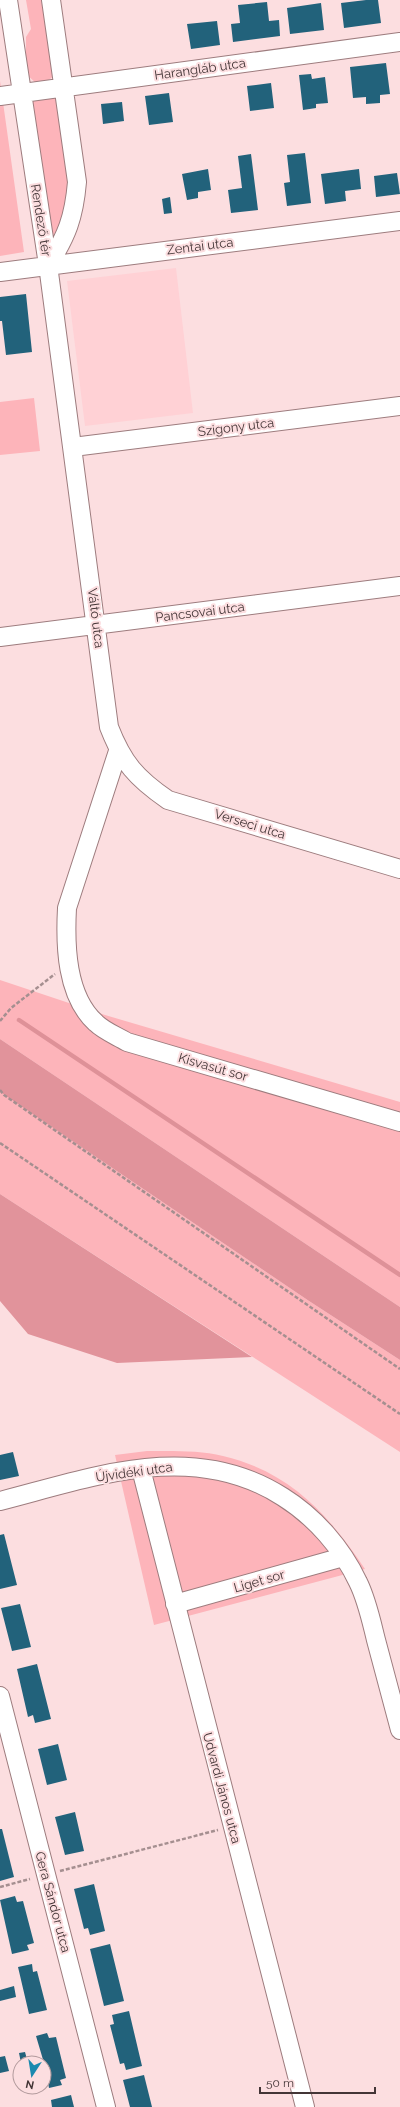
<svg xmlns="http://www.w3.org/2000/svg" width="400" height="2107" font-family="Raleway,sans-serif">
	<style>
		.built { fill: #ffd1d5 }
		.green { fill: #fdb4ba }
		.forest { fill: #e1939b }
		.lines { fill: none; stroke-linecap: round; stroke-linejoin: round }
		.stream { stroke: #de9198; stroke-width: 4.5 }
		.building { fill: #22627b }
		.minor-casing { stroke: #9d7c7e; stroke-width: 20 }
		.path { stroke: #a58f90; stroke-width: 2.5; stroke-dasharray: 4 2; stroke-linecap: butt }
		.minor { stroke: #fff; stroke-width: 18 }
		.labels { text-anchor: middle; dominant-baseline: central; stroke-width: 4; stroke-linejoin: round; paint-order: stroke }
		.street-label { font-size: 13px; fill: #433536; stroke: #fcdee0 }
	</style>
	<rect width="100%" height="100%" fill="#fcdee0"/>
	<!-- built -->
	<path class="built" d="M176,268L193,413L85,426L67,281Z"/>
	<!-- green -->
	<path class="green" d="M26,0H41L55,71C52,82 45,81 36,83L26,74V37L31,29Z
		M0,81L24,252L0,256Z
		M35,95L58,96C65,137 75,179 61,219C59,225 58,232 53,235L50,233L29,104Z
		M34,398L40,451L0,455V402Z
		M0,980L105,1015L400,1102V1307L0,1039Z
		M0,1092L309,1301L400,1360V1452L0,1194Z
		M147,1451C172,1451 199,1450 223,1456C290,1472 328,1514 365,1569L154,1625L115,1455Z"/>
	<!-- forest -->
	<path class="forest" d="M0,1039L400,1307V1360L309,1301L0,1092Z
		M0,1194L252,1357L117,1363L28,1334L0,1301Z"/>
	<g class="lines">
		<!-- stream -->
		<path class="stream" d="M19,1020L400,1275"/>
	</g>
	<!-- building -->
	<path class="building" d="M366,0H378L381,23L344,28L341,3Z
		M267,2L269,21L279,20L280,36L233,42L231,24L240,23L238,5Z
		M321,3L324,30L290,34L287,8Z
		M217,21L220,45L191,49L187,24Z
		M386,63L390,94L380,95V103L366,104V97L353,98L350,67Z
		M311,74L312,79L325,77L328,103L316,104V108L303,110L299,75Z
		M271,83L274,108L250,111L247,86Z
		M169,93L173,122L149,125L145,96Z
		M122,102L124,121L103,124L101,104Z
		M305,153L311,203L287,206L284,183L290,182L287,155Z
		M251,154L258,210L231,213L228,190L242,188L238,156Z
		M208,169L211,190L198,192V198L187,200L182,174Z
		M359,169L361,189L345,191L346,201L325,204L321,174Z
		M397,173L400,194L376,197L374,176Z
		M170,197L172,213L164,214L162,199Z
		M26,294L32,352L6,355L2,321H0V297Z
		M13,1452L19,1476L0,1480V1455Z
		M4,1534L17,1585L0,1589V1535Z
		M20,1604L31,1647L12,1651L1,1608Z
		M37,1664L51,1719L35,1723L33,1715L28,1717L17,1669Z
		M58,1744L67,1780L47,1785L38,1749Z
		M75,1812L84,1851L65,1855L55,1817Z
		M0,1829H2L14,1877L0,1881Z
		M94,1884L105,1931L90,1935L88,1928L84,1929L74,1889Z
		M15,1896L17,1902L23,1901L34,1943L27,1945L29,1950L12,1954L0,1900Z
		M110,1944L124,2001L104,2006L90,1949Z
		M32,1964L33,1972L37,1971L47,2010L29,2014L18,1967Z
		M14,1986L16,1997L0,2001V1990Z
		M129,2011L142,2066L126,2070L124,2063L120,2064L110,2025L114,2024L112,2015Z
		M47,2033L49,2038L56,2037L66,2078L60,2080L62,2085L49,2088L44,2063L36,2036Z
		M25,2052L28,2063H21L19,2053Z
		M5,2056L9,2071L0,2073V2057Z
		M20,2068V2086H19L15,2069Z
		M144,2075L152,2107H130L123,2080Z
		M71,2095L74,2107H52L51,2100Z"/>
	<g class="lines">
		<defs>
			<path id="minor" d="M8,0L48,265L109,727C123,763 136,778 168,800L400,869
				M0,96L400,42
				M48,265C67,236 74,217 77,182L51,0
				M0,272L400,221
				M73,447L400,406
				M0,637L400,586
				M118,751L67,908C65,945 66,996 96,1023C104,1031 117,1036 127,1042L400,1122
				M141,1469L305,2107
				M0,1501C94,1477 193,1439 283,1497C315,1517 342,1548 358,1582C367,1600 371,1620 376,1640C384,1670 392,1700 400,1730
				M175,1604L343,1557
				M0,1696L106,2107"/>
		</defs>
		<!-- minor casing -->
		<use href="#minor" class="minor-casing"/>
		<!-- path -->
		<path class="path" d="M0,1021L11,1008L55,974
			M0,1090L4,1095L400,1369
			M0,1143L400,1414
			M60,1871L218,1830
			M0,1887L30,1879"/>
		<!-- minor -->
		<use href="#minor" class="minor"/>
	</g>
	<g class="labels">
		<!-- street labels -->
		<g class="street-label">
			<text transform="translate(200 69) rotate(-8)">Harangláb utca</text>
			<text transform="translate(41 220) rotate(81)">Rendező tér</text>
			<text transform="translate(200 246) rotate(-7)">Zentai utca</text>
			<text transform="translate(236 427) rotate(-7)">Szigony utca</text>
			<text transform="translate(200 612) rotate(-7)">Pancsovai utca</text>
			<text transform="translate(96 618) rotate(83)">Váltó utca</text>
			<text transform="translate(250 824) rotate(17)">Verseci utca</text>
			<text transform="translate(213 1067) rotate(16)">Kisvasút sor</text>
			<text transform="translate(134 1472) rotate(-8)">Újvidéki utca</text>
			<text transform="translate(259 1581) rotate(-16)">Liget sor</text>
			<text transform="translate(222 1788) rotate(75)">Udvardi János utca</text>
			<text transform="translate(53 1902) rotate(75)">Gera Sándor utca</text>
		</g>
	</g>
	<!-- north arrow -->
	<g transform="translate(32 2075) rotate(192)"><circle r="19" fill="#fcdee0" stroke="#b29a9c"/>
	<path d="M0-3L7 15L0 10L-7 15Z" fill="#1b89af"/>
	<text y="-6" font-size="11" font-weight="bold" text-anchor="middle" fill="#433536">N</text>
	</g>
	<!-- scale -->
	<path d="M260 2087v6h115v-6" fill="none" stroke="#433536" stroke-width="2"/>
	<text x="266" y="2087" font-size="12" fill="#433536" stroke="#fcdee0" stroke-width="3" paint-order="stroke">50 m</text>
</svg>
